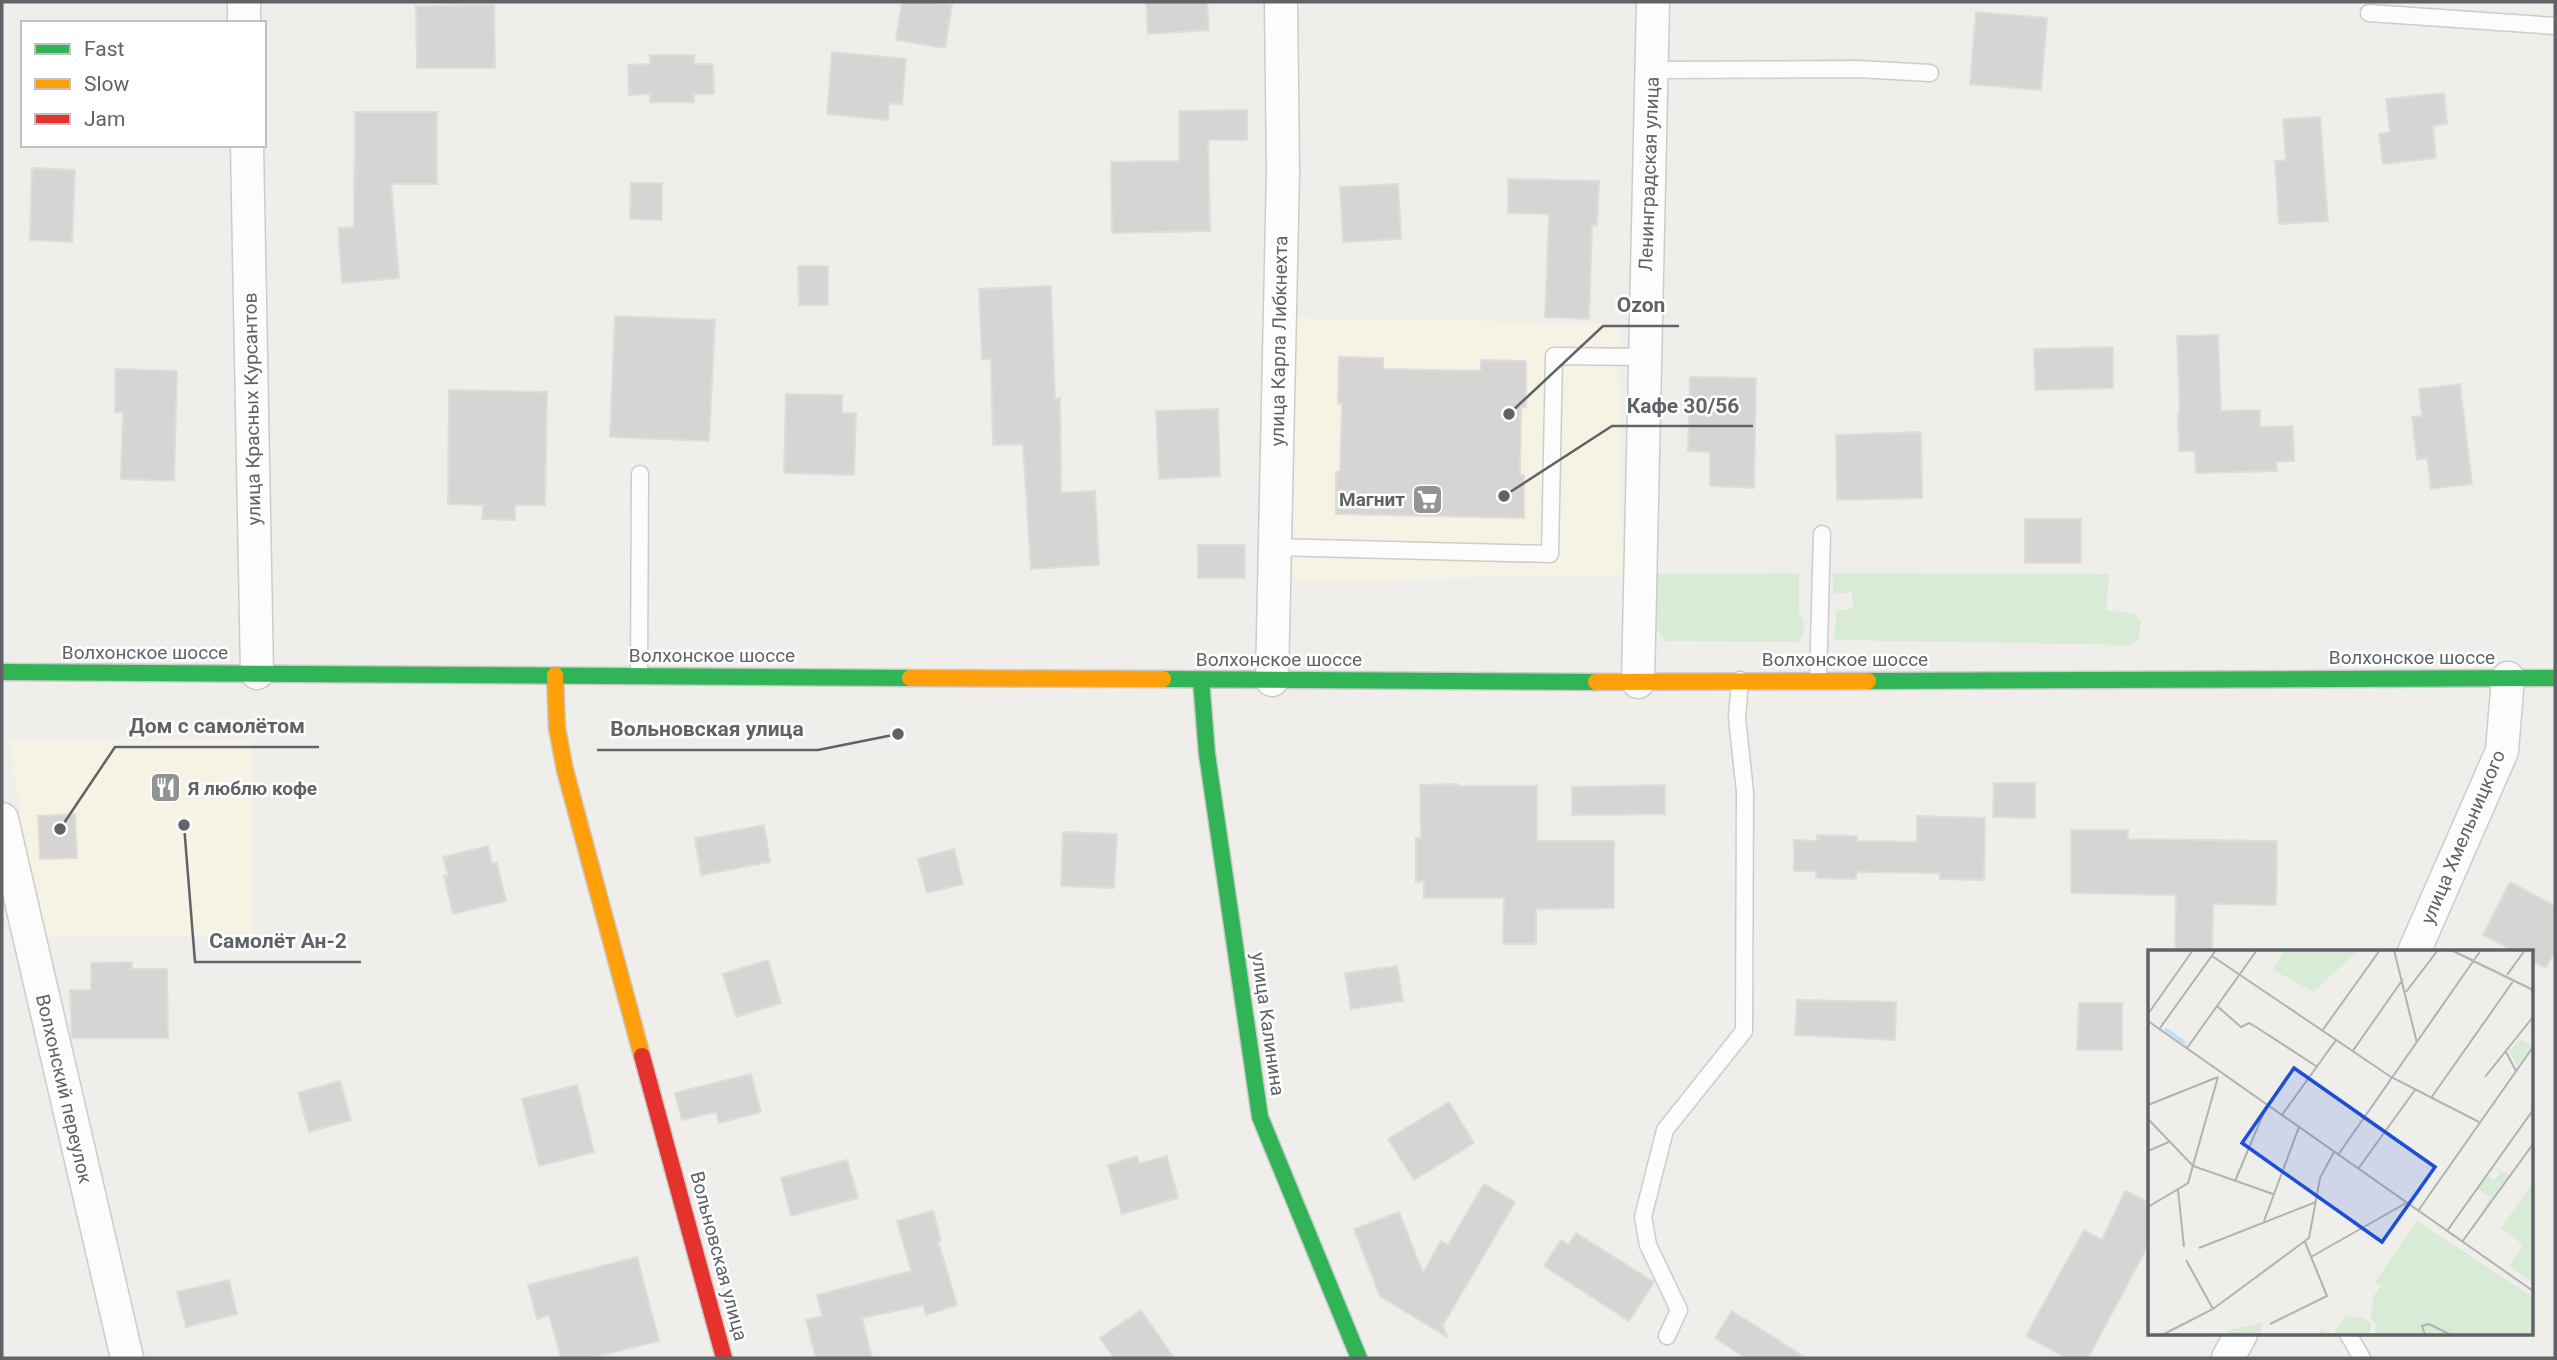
<svg xmlns="http://www.w3.org/2000/svg" width="2557" height="1360" font-family="Roboto,sans-serif">
	<style>
		.commercial { fill: #f7f3e4 }
		.green { fill: #d8ebd6 }
		.building { fill: #d6d5d3; stroke: #deddd9; stroke-width: 2 }
		.lines { fill: none; stroke-linecap: round; stroke-linejoin: round }
		.lane-casing { stroke: #cbcccc; stroke-width: 19 }
		.street-casing { stroke: #cbcccc; stroke-width: 35 }
		.fast-casing { stroke: #cacacb; stroke-width: 19 }
		.slow-casing { stroke: #cacacb; stroke-width: 19 }
		.jam-casing { stroke: #cacacb; stroke-width: 19 }
		.lane { stroke: #fdfcfc; stroke-width: 16 }
		.street { stroke: #fdfcfc; stroke-width: 32 }
		.fast { stroke: #30b455; stroke-width: 16 }
		.slow { stroke: #ff9f0a; stroke-width: 16 }
		.jam { stroke: #e5322d; stroke-width: 16 }
		.labels { text-anchor: middle; dominant-baseline: central; stroke-width: 5; stroke-linejoin: round; paint-order: stroke }
		.street-label { font-size: 19px; fill: #5f6368; stroke: #fff }
		.poi-label { font-size: 19px; font-weight: bold; fill: #5f6368; stroke: #fff; text-anchor: end }
		.inset-river { fill: none; stroke: #bfe0f9; stroke-width: 3.5 }
		.inset-road { fill: none; stroke: #b1b2b2; stroke-width: 2 }
		.view { fill: #1d4ed8; fill-opacity: 0.15; stroke: #1d4ed8; stroke-width: 3.5 }
		.inset-edge { fill: none; stroke: #5f6368; stroke-width: 3.5 }
		.leader { fill: none; stroke: #5f6368; stroke-width: 2.5 }
		.callout-dot { fill: #5f6368; stroke: #fff; stroke-width: 2.5 }
		.callout-label { font-size: 21px; text-anchor: middle; font-weight: bold; fill: #5f6368; stroke: #fff; stroke-width: 5; stroke-linejoin: round; paint-order: stroke }
	</style>
	<rect width="100%" height="100%" fill="#efeeea"/>
	<!-- commercial -->
	<path class="commercial" d="M1291,318L1618,324L1623,575L1288,581Z
		M10,741H252V936L37,937Z"/>
	<!-- green -->
	<path class="green" d="M1799,573V612L1804,621L1803,636L1797,642L1665,641L1655,627V574Z
		M1832,573L2109,574L2106,610L2134,614L2141,622L2139,640L2130,645L1835,640L1836,611L1853,608L1852,592L1834,594Z"/>
	<!-- building -->
	<path class="building" d="M902,2H928L952,5L945,48L896,40Z
		M1146,2H1207L1209,30L1148,34Z
		M494,5L495,68H417L416,6Z
		M1976,12L2047,18L2041,90L1970,84Z
		M832,52L906,59L902,105L889,103L888,120L827,114Z
		M650,55H694V64H713L714,94H694V102H650V94L629,95L628,65L650,64Z
		M2444,93L2447,124L2433,126L2436,158L2383,164L2379,134L2390,132L2386,99Z
		M1247,110V140H1208L1210,231L1112,233L1111,162L1179,161V111Z
		M355,112H437V184H391L399,278L342,283L338,228L354,227Z
		M2320,117L2328,221L2279,224L2275,161L2286,160L2283,119Z
		M32,168L75,170L72,242L30,240Z
		M1508,179L1599,181L1597,226L1592,225L1589,319L1545,317L1549,214L1508,213Z
		M631,183H662V220L630,219Z
		M1398,184L1401,239L1343,242L1340,187Z
		M798,266H828V305H799Z
		M1051,286L1055,399L1060,398L1061,493L1095,491L1099,565L1031,569L1023,444L993,445L991,359L982,360L979,289Z
		M615,316L715,320L709,441L610,437Z
		M2218,335L2221,411L2260,410V427L2293,426L2294,461L2276,462L2277,471L2196,473L2195,451H2179L2178,412H2180L2177,336Z
		M2113,347V388L2035,390L2034,349Z
		M1339,357L1383,358V369L1481,371V360L1526,361V407H1521L1520,475H1524V518L1336,514V472H1340L1342,404H1338Z
		M115,369L177,371L174,481L121,479L123,412H115Z
		M1690,377L1756,378L1754,488L1710,486V452L1688,451Z
		M2460,384L2472,484L2431,489L2427,458L2417,460L2412,417L2422,416L2419,389Z
		M449,390L547,392L545,505H515V520L482,519L483,505L448,504Z
		M786,394L842,395V413H856L854,475L784,473Z
		M1218,409L1220,476L1159,479L1156,411Z
		M1921,432L1922,498L1837,500L1836,435Z
		M2025,519H2081V563H2025Z
		M1198,545H1245V578H1198Z
		M1994,783H2035V818L1993,817Z
		M1458,784V786H1537V841H1614V908L1536,909V944H1503L1504,898H1424V881L1416,882V838H1421L1420,785Z
		M1665,785V814L1572,815V787Z
		M75,814L77,858L40,859L38,816Z
		M1917,816L1985,818L1984,880L1940,879V873L1856,872V879L1816,878L1817,871H1794V840L1817,841V835L1857,836V841L1917,842Z
		M764,825L770,862L701,875L695,838Z
		M2071,830H2128V839L2277,841L2276,905L2213,904L2212,952H2175L2176,895L2071,893Z
		M1063,832L1117,834L1114,888L1061,886Z
		M488,846L492,864L497,863L506,901L453,914L444,876L448,875L443,857Z
		M954,849L963,884L927,893L918,859Z
		M2510,882L2555,906V951L2546,968L2531,960V952H2516L2483,935Z
		M768,960L781,1003L736,1017L723,974Z
		M132,962V969H167L168,1038H72L70,990H91V963Z
		M1397,966L1403,1001L1351,1009L1345,973Z
		M1797,1000L1896,1002L1895,1040L1795,1035Z
		M2079,1003H2122V1050H2077Z
		M751,1074L761,1112L719,1123L716,1112L682,1120L675,1093Z
		M340,1081L351,1120L309,1132L298,1093Z
		M577,1085L594,1152L539,1166L522,1099Z
		M1449,1102L1474,1143L1414,1180L1388,1139Z
		M1137,1156L1139,1164L1167,1156L1178,1198L1122,1214L1108,1165Z
		M847,1160L858,1198L791,1216L781,1178Z
		M1484,1184L1515,1202L1443,1325L1447,1337L1380,1296L1354,1229L1399,1212L1423,1273L1441,1241L1448,1245Z
		M2125,1191L2149,1202V1244L2088,1358H2067L2026,1336L2084,1230L2102,1240Z
		M933,1211L941,1240L938,1241L957,1305L926,1315L923,1305L862,1318L872,1358H816L806,1320L822,1316L817,1295L911,1271L897,1221Z
		M1576,1233L1654,1282L1629,1321L1544,1266L1561,1240L1568,1245Z
		M637,1257L659,1341L589,1358H561L549,1315L537,1319L528,1285Z
		M229,1280L237,1314L186,1327L177,1292Z
		M1141,1310L1174,1358H1114L1100,1338Z
		M1732,1311L1775,1338L1806,1358H1746L1715,1338Z"/>
	<g class="lines">
		<defs>
			<path id="lane" d="M2369,13L2555,26
				M1652,70L1858,69L1930,73
				M1274,547L1550,554L1554,356L1644,357
				M639,676L640,474
				M1818,680L1822,534
				M2348,1334L2362,1358
				M1667,1336L1679,1310L1648,1245L1643,1217L1665,1130L1744,1031L1745,792L1737,718L1740,680"/>
			<path id="street" d="M244,2V23
				M247,145L257,673
				M1272,680L1283,171L1281,2
				M1638,682L1653,2
				M2,819L127,1358
				M2414,952L2502,751L2508,678
				M2228,1358L2241,1334"/>
			<path id="fast" d="M2,672L910,678
				M1163,679L1596,682
				M1201,680L1207,754L1260,1117L1359,1358
				M1868,681L2555,678"/>
			<path id="slow" d="M555,675L557,728L565,770L642,1056
				M910,678L1163,679
				M1596,682L1868,681"/>
			<path id="jam" d="M642,1056L724,1358"/>
		</defs>
		<!-- lane casing -->
		<use href="#lane" class="lane-casing"/>
		<!-- street casing -->
		<use href="#street" class="street-casing"/>
		<!-- fast casing -->
		<use href="#fast" class="fast-casing"/>
		<!-- slow casing -->
		<use href="#slow" class="slow-casing"/>
		<!-- jam casing -->
		<use href="#jam" class="jam-casing"/>
		<!-- lane -->
		<use href="#lane" class="lane"/>
		<!-- street -->
		<use href="#street" class="street"/>
		<!-- fast -->
		<use href="#fast" class="fast"/>
		<!-- slow -->
		<use href="#slow" class="slow"/>
		<!-- jam -->
		<use href="#jam" class="jam"/>
	</g>
	<!-- icons -->
	<defs>
		<symbol id="supermarket-square" viewBox="-11 -11 22 22"><rect x="-9" y="-9" width="18" height="18" rx="4" fill="#919496" stroke="#fff"/><path d="M-6-5.5h2.5l.6 2H6L4.5 2H-2.5L-4.4-4H-6ZM-1.5 3.2a1.3 1.3 0 1 0 .1 0ZM3 3.2a1.3 1.3 0 1 0 .1 0Z" fill="#fff"/></symbol>
		<symbol id="restaurant-square" viewBox="-11 -11 22 22"><rect x="-9" y="-9" width="18" height="18" rx="4" fill="#919496" stroke="#fff"/><path d="M-5-6h1v4h1v-4h1v4h1v-4h1v5L-1.5 .5V6h-2V.5L-5-1ZM5-6V6H3V1.5H1.5Q1.5-4 5-6Z" fill="#fff"/></symbol>
	</defs>
	<g fill-rule="evenodd">
		<use href="#supermarket-square" x="1410" y="482" width="35" height="35"/>
		<use href="#restaurant-square" x="148" y="770" width="35" height="35"/>
	</g>
	<g class="labels">
		<!-- street labels -->
		<g class="street-label">
			<text transform="translate(1649 174) rotate(-88)">Ленинградская улица</text>
			<text transform="translate(1279 341) rotate(-89)">улица Карла Либкнехта</text>
			<text transform="translate(252 409) rotate(-91)">улица Красных Курсантов</text>
			<text x="145" y="652">Волхонское шоссе</text>
			<text x="712" y="655">Волхонское шоссе</text>
			<text x="2412" y="657">Волхонское шоссе</text>
			<text x="1279" y="659">Волхонское шоссе</text>
			<text x="1845" y="659">Волхонское шоссе</text>
			<text transform="translate(2463 837) rotate(-67)">улица Хмельницкого</text>
			<text transform="translate(1268 1024) rotate(82)">улица Калинина</text>
			<text transform="translate(64 1089) rotate(77)">Волхонский переулок</text>
			<text transform="translate(719 1256) rotate(75)">Вольновская улица</text>
		</g>
		<!-- poi labels -->
		<g class="poi-label">
			<text x="1405" y="499">Магнит</text>
			<text x="188" y="788" text-anchor="start">Я люблю кофе</text>
		</g>
	</g>
	<!-- overview -->
	<g transform="translate(2148 950)">
		<rect width="385" height="385" fill="#efeeea"/>
		<path d="M136,0H210L166,42L125,20ZM372,89L385,96L369,116L361,101ZM346,217L362,225L327,273L343,247L330,239L340,224L345,230L352,223L347,219L341,223ZM385,232V333L361,316L375,295L353,278ZM269,271L385,347V385H227L228,374L222,366L226,345L232,337L240,341L227,332ZM198,366L216,368L223,374L222,385H172V379L185,384ZM115,372L112,385H82L80,381Z" fill="#d8ebd6"/>
		<path class="inset-river" d="M17,79L37,93"/>
		<path class="inset-road" d="M246,0L269,93M303,0L385,40M64,6L243,127L331,172M359,25L377,0M258,42L290,0M69,56L93,77L101,73L108,77L168,116M0,64L45,0M0,71L385,341M12,78L68,0M174,81L232,0M39,98L109,0M204,102L255,29M358,102L368,121M337,127L385,67M283,148L366,30M0,155L70,127M134,165L188,90M0,169L45,216L125,244M0,201L21,192M190,205L333,0M210,219L267,140M87,231L119,155M30,240L36,297M0,257L40,233L70,127M270,261L385,97M116,271L151,177M299,281L385,160M314,292L385,194M51,298L168,252M163,307L258,253M38,310L65,359M122,374L179,346L157,292M14,385L65,359L161,288L172,228L186,202M277,385L274,376L281,374L303,385"/>
		<path class="view" d="M146,118L287,217L234,292L94,193Z"/>
		<rect width="385" height="385" class="inset-edge"/>
	</g>
	<!-- callouts -->
	<path class="leader" d="M1509 414L1603 326H1679M1504 496L1612 426H1753M60 829L115 747H319M898 734L818 750H597M184 825L195 962H361"/>
	<g class="callout-dot">
		<circle cx="1509" cy="414" r="7"/>
		<circle cx="1504" cy="496" r="7"/>
		<circle cx="60" cy="829" r="7"/>
		<circle cx="898" cy="734" r="7"/>
		<circle cx="184" cy="825" r="7"/>
	</g>
	<g class="callout-label">
		<text x="1641" y="312">Ozon</text>
		<text x="1683" y="413">Кафе 30/56</text>
		<text x="217" y="733">Дом с самолётом</text>
		<text x="707" y="736">Вольновская улица</text>
		<text x="278" y="948">Самолёт Ан-2</text>
	</g>
	<!-- border -->
	<rect width="2557" height="1360" fill="none" stroke="#5f6368" stroke-width="7"/>
	<!-- legend -->
	<rect x="21" y="21" width="245" height="126" fill="#ffffff" stroke="#bfc1c3" stroke-width="2"/>
	<rect x="35" y="44" width="35" height="10" fill="#30b455" stroke="#bfc1c3" stroke-width="2"/>
	<text x="84" y="56" font-size="21" fill="#5f6368">Fast</text>
	<rect x="35" y="79" width="35" height="10" fill="#ff9f0a" stroke="#bfc1c3" stroke-width="2"/>
	<text x="84" y="91" font-size="21" fill="#5f6368">Slow</text>
	<rect x="35" y="114" width="35" height="10" fill="#e5322d" stroke="#bfc1c3" stroke-width="2"/>
	<text x="84" y="126" font-size="21" fill="#5f6368">Jam</text>
</svg>
